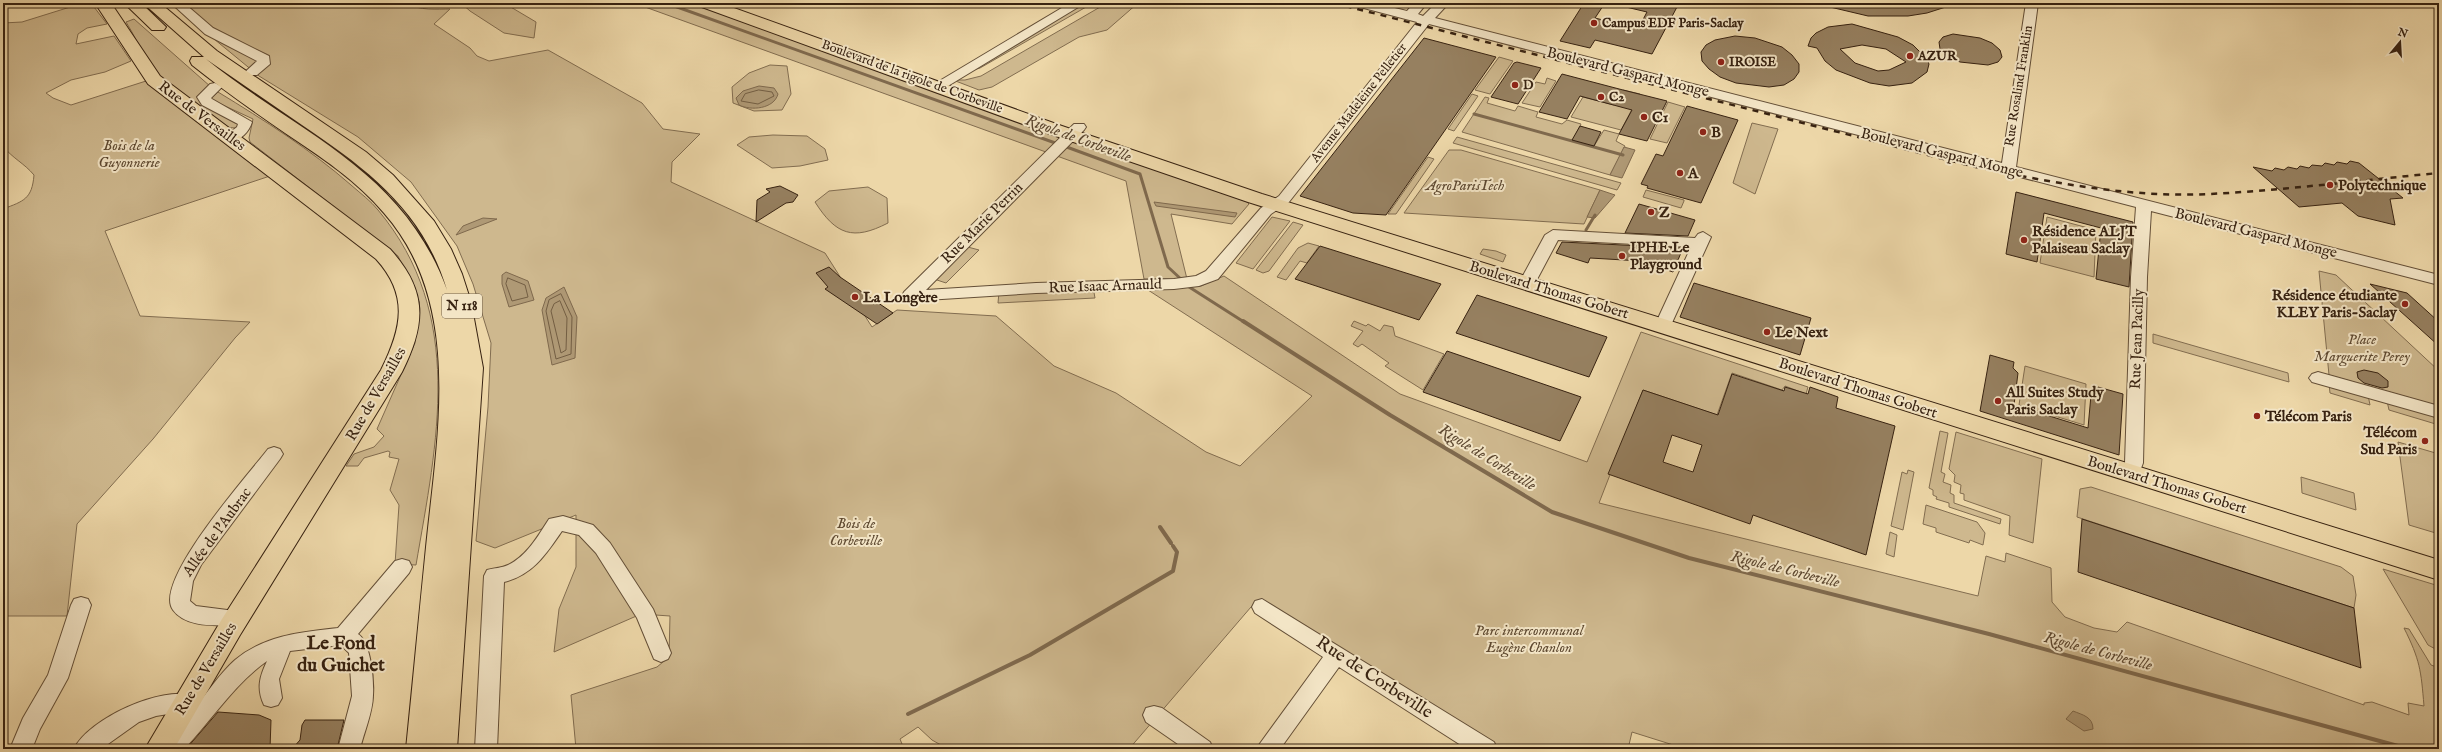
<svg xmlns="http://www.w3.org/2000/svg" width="2442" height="752" font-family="'IM FELL English',serif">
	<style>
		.green { fill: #ceb88e; stroke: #826d50 }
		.water { fill: #af9975; stroke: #7f694d }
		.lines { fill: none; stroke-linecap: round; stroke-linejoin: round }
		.shore { stroke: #735e43; stroke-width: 1 }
		.stream-far1 { stroke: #7f694d; stroke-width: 3 }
		.stream { stroke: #7f694d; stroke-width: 4 }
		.building { fill: #968060; stroke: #372211; fill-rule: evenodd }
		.minor-casing { stroke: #644f37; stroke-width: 2 }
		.major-casing { stroke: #372211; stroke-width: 2 }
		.highway-casing { stroke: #372211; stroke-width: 2 }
		.minor { fill: #f3e5c6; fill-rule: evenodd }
		.major { fill: #edd7a8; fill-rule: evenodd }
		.highway { fill: #edd7a8; fill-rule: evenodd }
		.rail { stroke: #372211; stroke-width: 2.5; stroke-dasharray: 6 6; stroke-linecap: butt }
		.poi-dot { fill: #8f2418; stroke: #f3e5c6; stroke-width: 1.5 }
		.labels { text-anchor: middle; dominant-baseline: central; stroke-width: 4; stroke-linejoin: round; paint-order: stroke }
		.far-poi-label { font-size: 13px; font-weight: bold; fill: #372211; stroke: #f3e5c6; text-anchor: start }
		.far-street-label { font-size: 13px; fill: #372211; stroke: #f3e5c6 }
		.shield { fill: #f3e5c6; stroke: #6f5c47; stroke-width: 1 }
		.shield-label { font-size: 14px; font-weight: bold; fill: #372211 }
		.street-label { font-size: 15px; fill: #372211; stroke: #f3e5c6 }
		.poi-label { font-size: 15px; font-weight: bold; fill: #372211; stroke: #f3e5c6; text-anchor: start }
		.park-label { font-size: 15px; font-style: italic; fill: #5d4830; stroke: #f3e5c6 }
		.water-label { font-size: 16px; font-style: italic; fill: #5b462f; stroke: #f3e5c6 }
		.near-street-label { font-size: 18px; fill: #372211; stroke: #f3e5c6 }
		.near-neighbourhood-label { font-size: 19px; font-weight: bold; fill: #372211; stroke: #f3e5c6 }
	</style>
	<rect width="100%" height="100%" fill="#edd7a8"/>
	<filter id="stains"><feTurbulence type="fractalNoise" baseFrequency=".005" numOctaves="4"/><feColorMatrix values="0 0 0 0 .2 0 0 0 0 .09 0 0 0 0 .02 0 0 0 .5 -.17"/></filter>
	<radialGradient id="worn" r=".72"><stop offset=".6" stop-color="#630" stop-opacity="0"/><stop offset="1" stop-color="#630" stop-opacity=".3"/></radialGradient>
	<!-- green -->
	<path class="green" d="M83,3H91L107,24L87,28L78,34L76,44L114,36L131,61L105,72L71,80L46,93L53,98L71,105L146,81L270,176L105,231L140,316L250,322L235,338L153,439L77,524L67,616H3V209C24,201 32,199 34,175C24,163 12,158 3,146V23L22,22Z
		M175,3H408C418,11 438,9 450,9L434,24L470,48L477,56L489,61L548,50L642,103L663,129L700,134L672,162L671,182L825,253L872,327L897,310L996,316L1054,366L1116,393L1206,452L1240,466L1312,396L1148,290L1201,286L1224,276L1400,394L1587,462L1641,332L1808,387L1806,394L1785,386L1782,390L1732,373L1717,415L1643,390L1599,503L1978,596L1986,556L2005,562L2006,553L2051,568L2052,602L2065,617L2094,628L2117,632L2127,622L2364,705V703L2372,702L2409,715L2408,703L2424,706C2421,670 2420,660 2404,628L2409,629L2431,665L2439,668V749H1686L1632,732L1628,749H1500L1261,602L1251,607L1129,749H948L932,740L918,727L900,739L904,749H576L571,695L657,667L669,657L670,616L641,614L554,652L559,609L576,567V515L495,548L476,541L488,407L491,343L473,284L457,246L411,182L358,137L259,76L180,11Z
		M461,3H504L536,22L534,38L504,33L470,11Z
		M634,3H692L1155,167L1247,202L1249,204L1232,224L1171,214L1187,279H1144L1126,181Z
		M1085,3H1093L980,68L966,72Z
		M1107,3H1138L1107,30L1079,37L992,87L979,90L953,80H965L981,76Z
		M134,19L211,87L201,94L239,125L235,128L225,127C199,107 165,88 147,60C139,48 134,34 126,22Z
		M1499,57L1513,61L1490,94L1475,90Z
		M770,65L787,66L791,94L782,110L754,111L733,103L732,87L749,73Z
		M1547,78L1556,81L1540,107L1522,103L1536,82L1545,84Z
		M1623,90L1640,94L1621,130L1571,117L1583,97L1614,105Z
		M218,92C264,120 311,150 351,185C360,193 371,201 378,210C466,315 437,442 416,565L395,564L399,505L390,490L399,459L389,457L390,452L388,451L364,458L358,466H346L354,454L374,447L384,436L377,429L415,343L419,302L398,256L250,142L249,138L253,119L210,99Z
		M1472,94L1478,96L1454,131L1448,129Z
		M1485,97L1489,98L1487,103L1515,111L1518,106L1538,112L1536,117L1562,124L1567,120L1581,124L1573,140L1594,146L1604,130L1619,134L1616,141L1625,146L1610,175L1462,132Z
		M1668,102L1685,107L1667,143L1650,139Z
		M1752,123L1778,129L1755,194L1733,183Z
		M773,135L807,136L825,149L828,160L800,166L772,168L737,145L749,137Z
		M1457,137L1621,183L1617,190L1453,143Z
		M1449,150H1461L1600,190L1584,224L1404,213Z
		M1428,157L1434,159L1396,214H1388Z
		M868,187L887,198L888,223C853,241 836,235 815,202L829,191Z
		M1646,190L1684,200V201L1681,208L1643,197Z
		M1272,217L1290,221L1253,269L1236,263Z
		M2047,217L2096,230L2094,277L2040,263Z
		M1293,222L1303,225L1269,271L1263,273L1256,270Z
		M1308,243L1319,246L1307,263L1300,261L1286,280L1277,277L1298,248Z
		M964,246L979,250L946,283L931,278Z
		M1483,249L1496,251L1506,255L1503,262L1480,254Z
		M2319,271L2336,275L2439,371V406L2329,375Z
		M1093,287L1095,298L998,303L999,292Z
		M1354,321L1366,326L1368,324L1380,331L1384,325L1393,327L1395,336L1444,354L1423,390L1385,366L1389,363L1362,344L1358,347L1353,344L1363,331L1351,326Z
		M2153,334L2288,373L2289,382L2153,343Z
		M2025,366L2086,384L2084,425L2019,405Z
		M2329,384L2368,395L2370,405L2330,393Z
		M2387,401L2439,415V425L2389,410Z
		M1940,431L1948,433L1941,472L1945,474L1943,482L1951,485L1950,493L1954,495V503L2001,519L2000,524L1949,507V503L1936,499L1937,497L1933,495V490L1929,488Z
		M1956,432L2042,459L2033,543L2009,535L2010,516L1964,500V494L1960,493L1961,485L1954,482L1955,475L1949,469Z
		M2398,442L2439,454V534L2409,525Z
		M1908,470L1914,472L1903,530L1891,526L1902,472L1907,474Z
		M2301,477L2354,493L2356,510L2302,493Z
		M2091,487L2341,567L2353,576L2356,595L2354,608L2077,517L2080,489Z
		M1926,505L1977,522L1985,533L1983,545L1970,540L1969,543L1936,532V528L1923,524Z
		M1890,532L1897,535L1894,557L1886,554Z
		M2383,569L2439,586V651L2428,645Z"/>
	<!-- water -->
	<path class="water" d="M759,86L774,88L778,94C774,109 751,111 739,105L736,98L743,91Z
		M1624,147L1635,150L1622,178L1610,175Z
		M1600,190L1615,195L1595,218L1587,217Z
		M1154,202L1237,213L1235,217L1156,206Z
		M483,218L497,219L456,235L463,226Z
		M506,272L528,281L534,300L509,307L502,284V275Z
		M564,287L577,317L575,358L552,365L542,310L546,298Z
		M2073,711C2083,715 2093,717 2093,729L2084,731L2066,719Z"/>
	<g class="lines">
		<!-- shore -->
		<path class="shore" d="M759,90L772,92L774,96L758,104L741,101L745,94Z
			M508,278L525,285L528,297L512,301L506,284Z
			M561,294L572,317L571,354L556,359L546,311L549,300Z
			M560,301L567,318L566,350L561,353L551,311L554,304Z"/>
		<!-- stream-far1 -->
		<path class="stream-far1" d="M666,3L1058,144
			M1474,114L1623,155
			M1064,146L1140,174L1168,267L1182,280
			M1586,230L1595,215
			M1186,285L1244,322"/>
		<!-- stream -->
		<path class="stream" d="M1243,321L1390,415L1552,512L1689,558L1989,634L2409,749
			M1160,527L1171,543
			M908,714L1030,655L1173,571L1177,552L1173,546"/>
	</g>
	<!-- building -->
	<path class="building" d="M1584,3H1605L1595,18L1638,29L1647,12L1626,7L1627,3H1660L1677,7L1652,54L1595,40L1590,48L1560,41Z
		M1830,3L1881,6L1879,3H1899L1901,6L1917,3H1951L1952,5L1927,13L1908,16H1868L1830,7Z
		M1852,24L1898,37L1913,45L1926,58L1929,64L1927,72L1912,83L1889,86L1870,83L1836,70L1825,61L1817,48L1808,46L1811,38L1816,33L1828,27ZM1862,45L1886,49L1906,62L1889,70L1878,71L1855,63L1840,49Z
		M1953,34L1980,38L1992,43L2000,50L2002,57L1998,62L1988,65L1960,62L1948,56L1940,49L1939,42L1943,37Z
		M1735,36L1755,38L1782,47L1792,55L1799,64V72L1794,79L1784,85L1769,87L1736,83L1720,77L1709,69L1702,61L1701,52L1706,45L1715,40Z
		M1424,38L1496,57L1386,215L1353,213L1300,196Z
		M1517,62L1541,68L1518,104L1491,97L1514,63Z
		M1562,74L1623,90L1667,101L1647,141L1619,134L1632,110L1580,96L1567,119L1539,112Z
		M1687,106L1738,120L1701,203L1647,188L1648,186L1641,184L1656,154L1663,156Z
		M1580,126L1601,132L1594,146L1572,140Z
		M2350,161L2359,163L2403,198L2390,199L2395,225L2358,216L2342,203L2299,207L2253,167L2272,171L2275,168L2284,170L2288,167L2297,169L2300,166L2309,168L2312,165L2322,166L2325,163L2334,165L2337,162L2347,164Z
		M780,186L798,195L793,202L786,203L756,222L757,200L770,192L766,189Z
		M2016,192L2133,222L2129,287L2096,279L2101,228L2044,213L2037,262L2006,254Z
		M1639,204L1695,220L1688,236L1625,233Z
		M1562,242L1683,248L1673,272L1641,261L1590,258L1588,263L1556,253Z
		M1320,246L1441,284L1419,320L1295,279Z
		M829,267L840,277L893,313L877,324L825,289L828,287L816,273Z
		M1694,283L1811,318L1800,355L1680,317Z
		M2370,284L2407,293L2439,322V346Z
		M1477,295L1607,337L1589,377L1456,333Z
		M1447,351L1581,397L1560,441L1423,392Z
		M1990,355L2014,362L2013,368L2018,373L2014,405L2088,428L2091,395L2094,396L2095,393H2097L2098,387L2123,394L2119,455L1980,411Z
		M2364,370L2378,373L2388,381V387L2382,388L2364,383L2358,378L2357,372Z
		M1732,374L1784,391L1785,387L1808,394L1810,387L1838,397L1836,408L1895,426L1866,555L1753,515L1750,524L1608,474L1643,390L1718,415ZM1672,435L1702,445L1693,472L1663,462Z
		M2082,519L2354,608L2361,668L2078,572Z
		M218,712L259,715L271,720L270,749H186Z
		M305,720H344L337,749H292L300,740L302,725Z"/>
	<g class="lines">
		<defs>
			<path id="minor" d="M171,3H184L213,28L269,56L270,64L257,75H247L245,72L257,61L205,34Z
				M1070,3H1085L943,89H933L931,86Z
				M1354,3H1374L1407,11L1414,3H1427L1418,14L1423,16L1436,3H1449L1435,18L2002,163L2026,3H2038L2016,167L2439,275V285L2151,211L2147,277L2143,463L2137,479L2131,481L2125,479L2122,474L2125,463L2131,277L2136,207L1429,24L1289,202L1271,214L1218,279L1199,286L1174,289L1036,293L910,301L904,300L902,296L904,292L1074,124H1084L1086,127L1084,130L926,290L1036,283L1174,279L1196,276L1206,271L1261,208L1279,196L1417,22L1356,6Z
				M215,83L222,87L211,98L212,99L252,122C249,132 241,140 230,142L223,138L237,127L238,124L202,105L197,97L210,84Z
				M1553,230L1695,238L1698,234L1703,232L1711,237L1671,325L1669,329H1657L1655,325L1691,247L1558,240L1533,287H1521L1519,283L1545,235Z
				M2318,372L2439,406V418L2312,382L2309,378L2312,374Z
				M274,447L280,449L283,454L280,459L201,565L193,581L190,601L196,606L243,612L246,618L243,624L236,626C216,625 186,628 173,610C152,582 249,474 268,449Z
				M563,516L593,525L610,543L653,609L671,653L668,659L661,662L654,659L637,618L596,553L579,535L562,531C546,554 533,575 504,582L497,749H475L484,576L487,570C494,568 502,568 508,565C527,556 538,536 549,519Z
				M402,559L409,561L412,567L409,573L358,634C371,642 374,681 373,695C373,712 364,732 360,749H338L352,696L349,653L341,645L290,651L279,679L282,698L278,705L271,707L264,705C256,688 260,676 267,661C234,684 212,720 184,749H150L153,742L166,737L193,710L156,716L139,722L101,749H74C88,719 162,685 193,696L197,703L194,709C207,693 220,673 235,660C265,635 302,632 338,628L395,561Z
				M81,597L88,599L91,605L68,678L40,729L32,749H10L23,718L48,675L71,605L74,599Z
				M1262,599L1494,742L1497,749H1467L1339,667L1280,749H1256L1323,657L1255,613L1252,607L1255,601Z
				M1154,706L1162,708L1210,742L1213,749H1185L1146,722L1143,715L1146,708Z"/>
			<path id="major" d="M95,3H111L160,76L390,249C428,291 426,324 402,372L240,635L174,749H145L222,619L381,370C402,328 409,295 376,259L148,84Z
				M697,3H720L1062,126L1262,194L2439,560V580L1248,202L1050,134L699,6Z"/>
			<path id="highway" d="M124,3H141L166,27L164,30H152Z
				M143,3H160L217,51L366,152L393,175L434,221L451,249L462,274L471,302L483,368L457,749H406C413,682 419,614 426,547C437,437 464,304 384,213C356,180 321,157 285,133C253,111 222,89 192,65L190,61L192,57H204ZM206,59C238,81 270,103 302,125C367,169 423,210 447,290C403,169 299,134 206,59Z"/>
		</defs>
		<!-- minor casing -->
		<use href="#minor" class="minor-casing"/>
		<!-- major casing -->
		<use href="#major" class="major-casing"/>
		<!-- highway casing -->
		<use href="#highway" class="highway-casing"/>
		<!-- minor -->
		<use href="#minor" class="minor"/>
		<!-- major -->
		<use href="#major" class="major"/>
		<!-- highway -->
		<use href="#highway" class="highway"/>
		<!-- rail -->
		<path class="rail" d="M1334,3L1971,166C2050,182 2129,198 2210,194C2287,190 2363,180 2439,173"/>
	</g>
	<!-- markers -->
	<g class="poi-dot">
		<circle cx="1594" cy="23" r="4"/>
		<circle cx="1910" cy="56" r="4"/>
		<circle cx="1721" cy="62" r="4"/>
		<circle cx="1515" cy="85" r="4"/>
		<circle cx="1601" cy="97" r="4"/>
		<circle cx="1644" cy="117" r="4"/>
		<circle cx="1703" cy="132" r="4"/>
		<circle cx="1680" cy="173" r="4"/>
		<circle cx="2330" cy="185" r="4"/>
		<circle cx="1651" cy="212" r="4"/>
		<circle cx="2024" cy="240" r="4"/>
		<circle cx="1622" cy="256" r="4"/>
		<circle cx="855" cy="297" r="4"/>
		<circle cx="2405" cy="304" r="4"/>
		<circle cx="1767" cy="332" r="4"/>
		<circle cx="1998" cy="401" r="4"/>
		<circle cx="2257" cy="416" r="4"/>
		<circle cx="2425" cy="441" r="4"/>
	</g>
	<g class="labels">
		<!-- far-poi labels -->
		<g class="far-poi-label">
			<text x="1602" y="23">Campus EDF Paris-Saclay</text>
			<text x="1918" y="56">AZUR</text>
			<text x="1729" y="62">IROISE</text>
			<text x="1523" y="85">D</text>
			<text x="1609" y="97">C2</text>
		</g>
		<!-- far-street labels -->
		<g class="far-street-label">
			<text transform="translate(912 77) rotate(20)">Boulevard de la rigole de Corbeville</text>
			<text transform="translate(2019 86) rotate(-81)">Rue Rosalind Franklin</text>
			<text transform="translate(1359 103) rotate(-52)">Avenue Madeleine Pelletier</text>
		</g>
		<!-- shield labels -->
		<rect class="shield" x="442" y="294" width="40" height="24" rx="3"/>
		<g class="shield-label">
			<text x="462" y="306">N 118</text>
		</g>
		<!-- street labels -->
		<g class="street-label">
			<text transform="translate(1628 72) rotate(14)">Boulevard Gaspard Monge</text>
			<text transform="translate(202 116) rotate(37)">Rue de Versailles</text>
			<text transform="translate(1942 153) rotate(14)">Boulevard Gaspard Monge</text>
			<text transform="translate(982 223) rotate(-45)">Rue Marie Perrin</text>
			<text transform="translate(2256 233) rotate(14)">Boulevard Gaspard Monge</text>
			<text transform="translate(1105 286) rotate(-2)">Rue Isaac Arnauld</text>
			<text transform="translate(1549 290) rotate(17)">Boulevard Thomas Gobert</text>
			<text transform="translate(2137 339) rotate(-88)">Rue Jean Pacilly</text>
			<text transform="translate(1858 388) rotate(18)">Boulevard Thomas Gobert</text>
			<text transform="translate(376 394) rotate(-60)">Rue de Versailles</text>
			<text transform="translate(2167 485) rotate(17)">Boulevard Thomas Gobert</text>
			<text transform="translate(217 532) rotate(-54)">Allée de l'Aubrac</text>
			<text transform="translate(206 669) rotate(-59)">Rue de Versailles</text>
		</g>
		<!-- poi labels -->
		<g class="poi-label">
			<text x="1652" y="117">C1</text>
			<text x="1711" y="132">B</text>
			<text x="1688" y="173">A</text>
			<text x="2338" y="185">Polytechnique</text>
			<text x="1659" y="212">Z</text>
			<text x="2032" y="231">Résidence ALJT<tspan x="2032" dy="17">Palaiseau Saclay</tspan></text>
			<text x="1630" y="247">IPHE Le<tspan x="1630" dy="17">Playground</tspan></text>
			<text x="2397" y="295" text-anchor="end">Résidence étudiante<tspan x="2397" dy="17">KLEY Paris-Saclay</tspan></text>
			<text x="863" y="297">La Longère</text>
			<text x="1775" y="332">Le Next</text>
			<text x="2006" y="392">All Suites Study<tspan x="2006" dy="17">Paris Saclay</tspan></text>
			<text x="2265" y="416">Télécom Paris</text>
			<text x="2417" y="432" text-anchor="end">Télécom<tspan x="2417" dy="17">Sud Paris</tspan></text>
		</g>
		<!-- park labels -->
		<g class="park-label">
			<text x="129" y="145">Bois de la<tspan x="129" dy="17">Guyonnerie</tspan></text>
			<text x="1465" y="185">AgroParisTech</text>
			<text x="2362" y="339">Place<tspan x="2362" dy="17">Marguerite Perey</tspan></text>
			<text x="856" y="523">Bois de<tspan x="856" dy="17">Corbeville</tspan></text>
			<text x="1529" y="630">Parc intercommunal<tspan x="1529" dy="17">Eugène Chanlon</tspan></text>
		</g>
		<!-- water labels -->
		<g class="water-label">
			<text transform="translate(1078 139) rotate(20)">Rigole de Corbeville</text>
			<text transform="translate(1487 458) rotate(32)">Rigole de Corbeville</text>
			<text transform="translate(1785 570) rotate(14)">Rigole de Corbeville</text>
			<text transform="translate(2098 652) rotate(15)">Rigole de Corbeville</text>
		</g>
		<!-- near-street labels -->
		<g class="near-street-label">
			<text transform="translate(1374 678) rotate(33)">Rue de Corbeville</text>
		</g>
		<!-- near-neighbourhood labels -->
		<g class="near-neighbourhood-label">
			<text x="341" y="644">Le Fond<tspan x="341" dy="22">du Guichet</tspan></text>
		</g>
	</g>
	<!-- margin -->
	<rect width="2442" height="752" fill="none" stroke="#edd7a8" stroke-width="16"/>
	<rect x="4" y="4" width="2434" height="744" fill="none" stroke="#372211" stroke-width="2"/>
	<rect x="8" y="8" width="2426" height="736" fill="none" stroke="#372211"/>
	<!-- north arrow -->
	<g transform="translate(2400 42) rotate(18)" stroke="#f3e5c6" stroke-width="3" paint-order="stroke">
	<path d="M0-3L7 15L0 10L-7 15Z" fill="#372211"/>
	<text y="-6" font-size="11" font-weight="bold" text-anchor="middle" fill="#372211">N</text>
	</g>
	<rect width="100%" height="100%" filter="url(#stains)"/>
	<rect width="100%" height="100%" fill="url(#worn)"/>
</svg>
